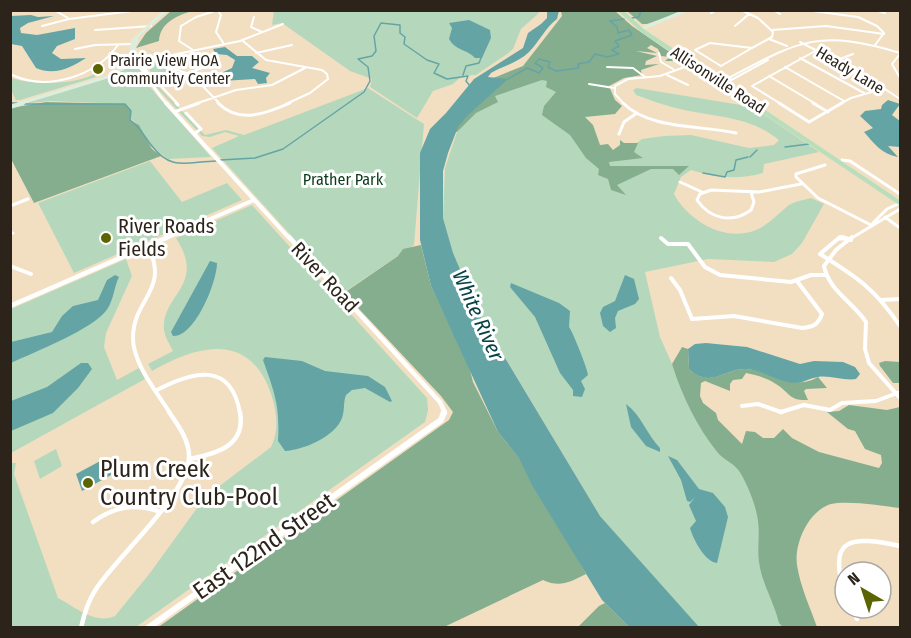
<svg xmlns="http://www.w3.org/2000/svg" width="911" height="638" font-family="'Fira Sans Condensed',sans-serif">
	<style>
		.green { fill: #b5d8bc }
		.forest { fill: #85ae8e }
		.water { fill: #65a4a5 }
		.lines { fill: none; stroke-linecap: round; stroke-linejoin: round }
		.stream { stroke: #65a4a5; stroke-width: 1.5 }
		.minor-far3 { stroke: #fff; stroke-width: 2 }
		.minor-far2 { stroke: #fff; stroke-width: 3 }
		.minor-far1 { stroke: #fff; stroke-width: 4 }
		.minor { stroke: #fff; stroke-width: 4.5 }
		.tertiary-far3 { stroke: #fff; stroke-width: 3 }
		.tertiary-far2 { stroke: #fff; stroke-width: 4 }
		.tertiary-far1 { stroke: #fff; stroke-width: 4.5 }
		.tertiary { stroke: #fff; stroke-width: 6 }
		.secondary-far1 { stroke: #dceede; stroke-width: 3 }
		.secondary { stroke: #dceede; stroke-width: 4 }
		.primary-far1 { stroke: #b9debc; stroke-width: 4 }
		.primary { stroke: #b9debc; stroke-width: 4.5 }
		.poi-dot { fill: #5c6401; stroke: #fff; stroke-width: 2 }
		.labels { text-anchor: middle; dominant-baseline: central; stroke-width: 6; stroke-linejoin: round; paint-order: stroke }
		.far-poi-label { font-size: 16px; fill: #2c241a; stroke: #fff; text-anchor: start }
		.far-street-label { font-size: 16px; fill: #2c241a; stroke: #fff }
		.far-park-label { font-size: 16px; fill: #0a3c1c; stroke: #fff }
		.poi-label { font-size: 20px; fill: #2c241a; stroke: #fff; text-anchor: start }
		.street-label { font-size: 20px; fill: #2c241a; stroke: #fff }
		.water-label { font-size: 21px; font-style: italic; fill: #064445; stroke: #fff }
		.near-poi-label { font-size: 24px; fill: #2c241a; stroke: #fff; text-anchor: start }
		.near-street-label { font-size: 24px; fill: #2c241a; stroke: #fff }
	</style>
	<rect width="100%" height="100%" fill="#f2dfc2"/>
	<!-- green -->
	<path class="green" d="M274,10H538L539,13L521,29L513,49L507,54L476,75L462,76L453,84L433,91L417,118L370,87L372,79L350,71L282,23L272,25Z
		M139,46L159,55L157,61L169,71L156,77V84L205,135L226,130L244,135L368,88L424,124L414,245L343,293L212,148L239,136L225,132L210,137L202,136L154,85L149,66L157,55Z
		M137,65L149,86L211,157L168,159L149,145L139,125L129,118L131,111L125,104L49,101L23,104L107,78L130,66Z
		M94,74L96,77L20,100H16L11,90V78C32,85 75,85 94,74Z
		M545,76L603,153L629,149L642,139L664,136L691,135L749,148L774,145L779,140C753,119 727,118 695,112C675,109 655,102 636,95L633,90L637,88L753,107L819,152L764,164L763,173C738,180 715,178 691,170L681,177L674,194C688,220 724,243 756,230C768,225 779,213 789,205C796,201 804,200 811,198L824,204L802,243L792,254L774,262L708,259L645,272L660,337L690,404L739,465L761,501L796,627H698L600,516L478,312L455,262L443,218L445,168L457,132L476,110L501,89Z
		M150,161L182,202L227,183L242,200L74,273L38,203Z
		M252,205L427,398L428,410L425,422L136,627L11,628V463H16L14,474L58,598C75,607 96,625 115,616L150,573L205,497L271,447C279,430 277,414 272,397C252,332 200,343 152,371L148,364L173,351C170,345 165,337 164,330C161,294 207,286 176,238Z
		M126,259L132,276L106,333L104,347L117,380L139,368L145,379L11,453V309Z
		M56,449L62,466L40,479L34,461Z"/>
	<!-- forest -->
	<path class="forest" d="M171,11H192C176,16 160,23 159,41L136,48L146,33Z
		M561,11H615L632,26L687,64L681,65L676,61H665L670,57L661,56L658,49L651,45L647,48L657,53L636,51L657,56L646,61L645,65L659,64L641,70L642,75L624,78L609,86L615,100L622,106L615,114L585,117L593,125L600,145L608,144L613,150L620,145V140L624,143H638L634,152L643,158L609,162L610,166H689L679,175L673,169H651L617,185L626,195L611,190L608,179L598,175L599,169L586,158L570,135L542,115L544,106L556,92L546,87L547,81L542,80L495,96L498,102L476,113L457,132L451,131L491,79L523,66L562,16Z
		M627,11H684L647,24H642Z
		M46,102L125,104L131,111L130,120L139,125L152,149L161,156L34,203L11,159L10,108Z
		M421,245L431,286L469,366L473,382L498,432L525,465L586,574C570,582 560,588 543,580L444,627L157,628L449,420L453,412L441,396L344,293L398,256L403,249Z
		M682,347L688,349L689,369C710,389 726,368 746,369C770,370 794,392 818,377L827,388L806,389L804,391L808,400C791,401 791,395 779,386C770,379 757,375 746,373L742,379L733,380L730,384V391L705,381L701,383L700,396L703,403L716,413L718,420L742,444L746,431L755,432L763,438H774L783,429L792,438L819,452L879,468L882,463L881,455L865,449L855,431L848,429L827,412L839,411L849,405L887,410L900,407V508C884,506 847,500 831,504C808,511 794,544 797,565C800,586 810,607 817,627H783L779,623C774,602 762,584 759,562C757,549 760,535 758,521C756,506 749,488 741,474C736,464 725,461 718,453C697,427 682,396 672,364Z
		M885,361L900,362V383H893L880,366L879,363Z
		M605,603L629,627H578L599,606Z"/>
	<!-- water -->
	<path class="water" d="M547,11H559L557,19C544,29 540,41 529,52C519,62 503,66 491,73L488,77L508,79L466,117L458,127L448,153L443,171V218L453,253L480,316L600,516L699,627H629L602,600L532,485L519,458L498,432L431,286L420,240V153L430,129L446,113L474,79L523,48L528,33L541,24L547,18Z
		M31,15L38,17L54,16L28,23L20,28L21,33L37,35L75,28V39L57,46L52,53L61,59L86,58C71,68 54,76 36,68L22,46L11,44V16Z
		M469,20L490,30L491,38L482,58H475C467,49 456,51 449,39L452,28L449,23Z
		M225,47L237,56H252L259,62L252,68L270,73L266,78L267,83L258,84L255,79L222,81L219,74L232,68L235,60L227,55L216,54L213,49Z
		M888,100L900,104L892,115L900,121V147L888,146L898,157C881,154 873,142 864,132L873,128L860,116L865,111L881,109L882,105Z
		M210,261L217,263C217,282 195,337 173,336L171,332Z
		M115,275L119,277C114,287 114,298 108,308C95,329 34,352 11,363V342L52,332L62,316L73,306L98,300L107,280Z
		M625,275L634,279L639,299L635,304L618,311L615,318L616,328L610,332L603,326L600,313L603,307L615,301Z
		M511,283L559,303L570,311L569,327C572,330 588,370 588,375L581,381L585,389L582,397L573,396V390L560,373L535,317L510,287Z
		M706,343L747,347L800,364L814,361L843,362L855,367L860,374L856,379C844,381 830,375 818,377C806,379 802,385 787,382C772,378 757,368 742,369C722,371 709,388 689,369L688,349L695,344Z
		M265,357L302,361L325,371L368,376L385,387L392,401L390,402L365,388L352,390L346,395C343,402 345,410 342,418C335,437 303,450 285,451L278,441C280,406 275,394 263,360Z
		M81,363H88L92,369L78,388L53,413L11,431V401L47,387Z
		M626,404C642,416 647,435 660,448V452L646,446L631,427Z
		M668,456L677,460L699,489L713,493L725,507L728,517L717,563C705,562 693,539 690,528L696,521L689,505L695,497L690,502L687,501L681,480Z
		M104,459L113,474L82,491L76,474Z"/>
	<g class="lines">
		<!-- stream -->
		<path class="stream" d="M632,18L639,17L641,10
			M463,75L466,66L479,63L481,58
			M508,79L527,68L539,73L543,68L535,63L539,59L550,62L548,67L556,71L579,68L578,64L589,62L595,54L607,57L619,54L612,50L619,46L615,41L632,35L629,30L618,33L617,27L610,21L624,19
			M10,103H18
			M23,104H125L131,111L130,120C140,127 144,136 152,146C171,171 186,162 216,161
			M785,147L809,144
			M750,157L757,150
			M220,160L255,158L283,149L364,92L370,81L368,67L358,59L372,56L376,51L374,36L381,23L400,25V33L405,37L404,44L427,60L439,64L434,73L447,79L468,76L466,81L470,86
			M703,173L725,177L727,172L734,170L736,160L748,157"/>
		<!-- minor-far3 -->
		<path class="minor-far3" d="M54,10L68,18
			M741,10L758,18L773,32L772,37L752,48
			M773,10L780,14
			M805,10L858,17L877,26L884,33L875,45
			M875,10L885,13
			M218,11L221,15L216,32L224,44
			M711,13L717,10
			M254,17L251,27L262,32
			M42,26L69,19L140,10
			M735,26L749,14
			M95,30L151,26
			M772,30L826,26L884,34
			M769,39L787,46
			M243,41L266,60L322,70L327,74L328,79L310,93L286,104
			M800,42L862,74L900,99
			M710,43L752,48L721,66L695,50Z
			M75,49L95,45L134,44
			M193,50L179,41L181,26L196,17L218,10
			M256,53L292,45
			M659,53L661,62L673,69
			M900,54L892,64L900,78
			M800,58L864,93
			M161,59L169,67L192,75L220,104
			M837,60L853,54
			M143,61L240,41L283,24
			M607,67L633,68L645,77
			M785,67L844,101
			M188,73L213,64
			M10,74C46,92 95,77 118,45
			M667,75L688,85
			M769,76L816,104
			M721,82C796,43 814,27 900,53
			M589,84L614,88
			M724,84L768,60
			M151,86L160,85L178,104
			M195,104L236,90L272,85L305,68
			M624,104L615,94V86L628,79L660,76L693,64
			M781,104L752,86L817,50
			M840,104L851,98L882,89"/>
		<!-- minor-far2 -->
		<path class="minor-far2" d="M176,103L178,105
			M218,103C239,124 265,114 290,103
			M623,103C650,130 701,125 736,133
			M779,103L809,122L842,103
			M813,103L828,112
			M174,112L199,103
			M186,113L201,129L194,134
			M619,134L624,122L637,113
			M842,160L850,161L900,194
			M825,165L796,174V177L818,198L871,225
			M680,182L702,192
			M751,192L754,202L751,210C732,224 710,219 697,200L700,194L711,190L759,192L801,184
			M10,206L28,199
			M885,217L900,228
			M873,223L887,209L900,203
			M10,233H13
			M838,239H847
			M850,239L900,209"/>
		<!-- minor-far1 -->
		<path class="minor-far1" d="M840,237L820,254C857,277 875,289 900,326
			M842,237L851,240
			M852,237L836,250L824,266C829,291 853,302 866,322L865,349L869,363L900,398
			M661,238L668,244H688L705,267L720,275L791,282L811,275H826
			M148,246C170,291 133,298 133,338C133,364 157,392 170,413
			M10,266L31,274
			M671,278L680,290L692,319L734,316L802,328C813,327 818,325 822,314L797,281
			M882,300L900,299
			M157,390C193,371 231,361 240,413
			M742,406L758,404L781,412L804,405L830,410L842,403L876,401L900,392"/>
		<!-- minor -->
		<path class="minor" d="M780,412H782
			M189,459C216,454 246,446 240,412
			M93,522C114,507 134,503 158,511
			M845,593C826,536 853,536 900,546
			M852,608L857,619
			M81,628C84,614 88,601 96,589C118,555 186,497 189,458C190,441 178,425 169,412"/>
		<!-- tertiary-far3 -->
		<path class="tertiary-far3" d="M141,62L149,76
			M137,64C149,76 155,92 167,104"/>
		<!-- tertiary-far2 -->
		<path class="tertiary-far2" d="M166,103L290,239
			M164,239L254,200"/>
		<!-- tertiary-far1 -->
		<path class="tertiary-far1" d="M289,237L440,402L445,413
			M10,306L168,237"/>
		<!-- tertiary -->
		<path class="tertiary" d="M148,628L441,420L444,412"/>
		<!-- secondary-far1 -->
		<path class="secondary-far1" d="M641,29L687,10
			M137,40L134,47L137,54
			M133,55H143L146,58L135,64L123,63L125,58Z
			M130,56L133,40L166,10
			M18,104L107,77L130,65"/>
		<!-- secondary -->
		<path class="secondary" d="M10,107L23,103"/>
		<!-- primary-far1 -->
		<path class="primary-far1" d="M620,10L643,31L753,104"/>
		<!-- primary -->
		<path class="primary" d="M751,103L900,203"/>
	</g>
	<!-- markers -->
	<g class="poi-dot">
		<circle cx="98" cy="69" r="6"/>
		<circle cx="106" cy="238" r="6"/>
		<circle cx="88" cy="483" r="6"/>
	</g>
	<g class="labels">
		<!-- far-poi labels -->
		<g class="far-poi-label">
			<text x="110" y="60">Prairie View HOA<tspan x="110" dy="18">Community Center</tspan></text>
		</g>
		<!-- far-street labels -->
		<g class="far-street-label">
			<text transform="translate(850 70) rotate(31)">Heady Lane</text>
			<text transform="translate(718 80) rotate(33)">Allisonville Road</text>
		</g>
		<!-- far-park labels -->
		<g class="far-park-label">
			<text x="343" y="179">Prather Park</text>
		</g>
		<!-- poi labels -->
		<g class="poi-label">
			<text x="118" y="226">River Roads<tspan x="118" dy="23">Fields</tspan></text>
		</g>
		<!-- street labels -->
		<g class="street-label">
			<text transform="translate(325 277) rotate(47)">River Road</text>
		</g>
		<!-- water labels -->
		<g class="water-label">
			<text transform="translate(478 315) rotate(66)">White River</text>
		</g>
		<!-- near-poi labels -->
		<g class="near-poi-label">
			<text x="100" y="469">Plum Creek<tspan x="100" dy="28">Country Club-Pool</tspan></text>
		</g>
		<!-- near-street labels -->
		<g class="near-street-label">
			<text transform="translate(264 546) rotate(-35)">East 122nd Street</text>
		</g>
	</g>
	<!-- border -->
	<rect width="911" height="638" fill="none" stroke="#2c241a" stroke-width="24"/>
	<!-- north arrow -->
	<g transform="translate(863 590) rotate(321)"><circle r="28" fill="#ffffff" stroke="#aba7a3" stroke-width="1.5"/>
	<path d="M0-4.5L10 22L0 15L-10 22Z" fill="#5c6401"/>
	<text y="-9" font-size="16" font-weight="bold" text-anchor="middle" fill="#2c241a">N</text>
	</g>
</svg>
